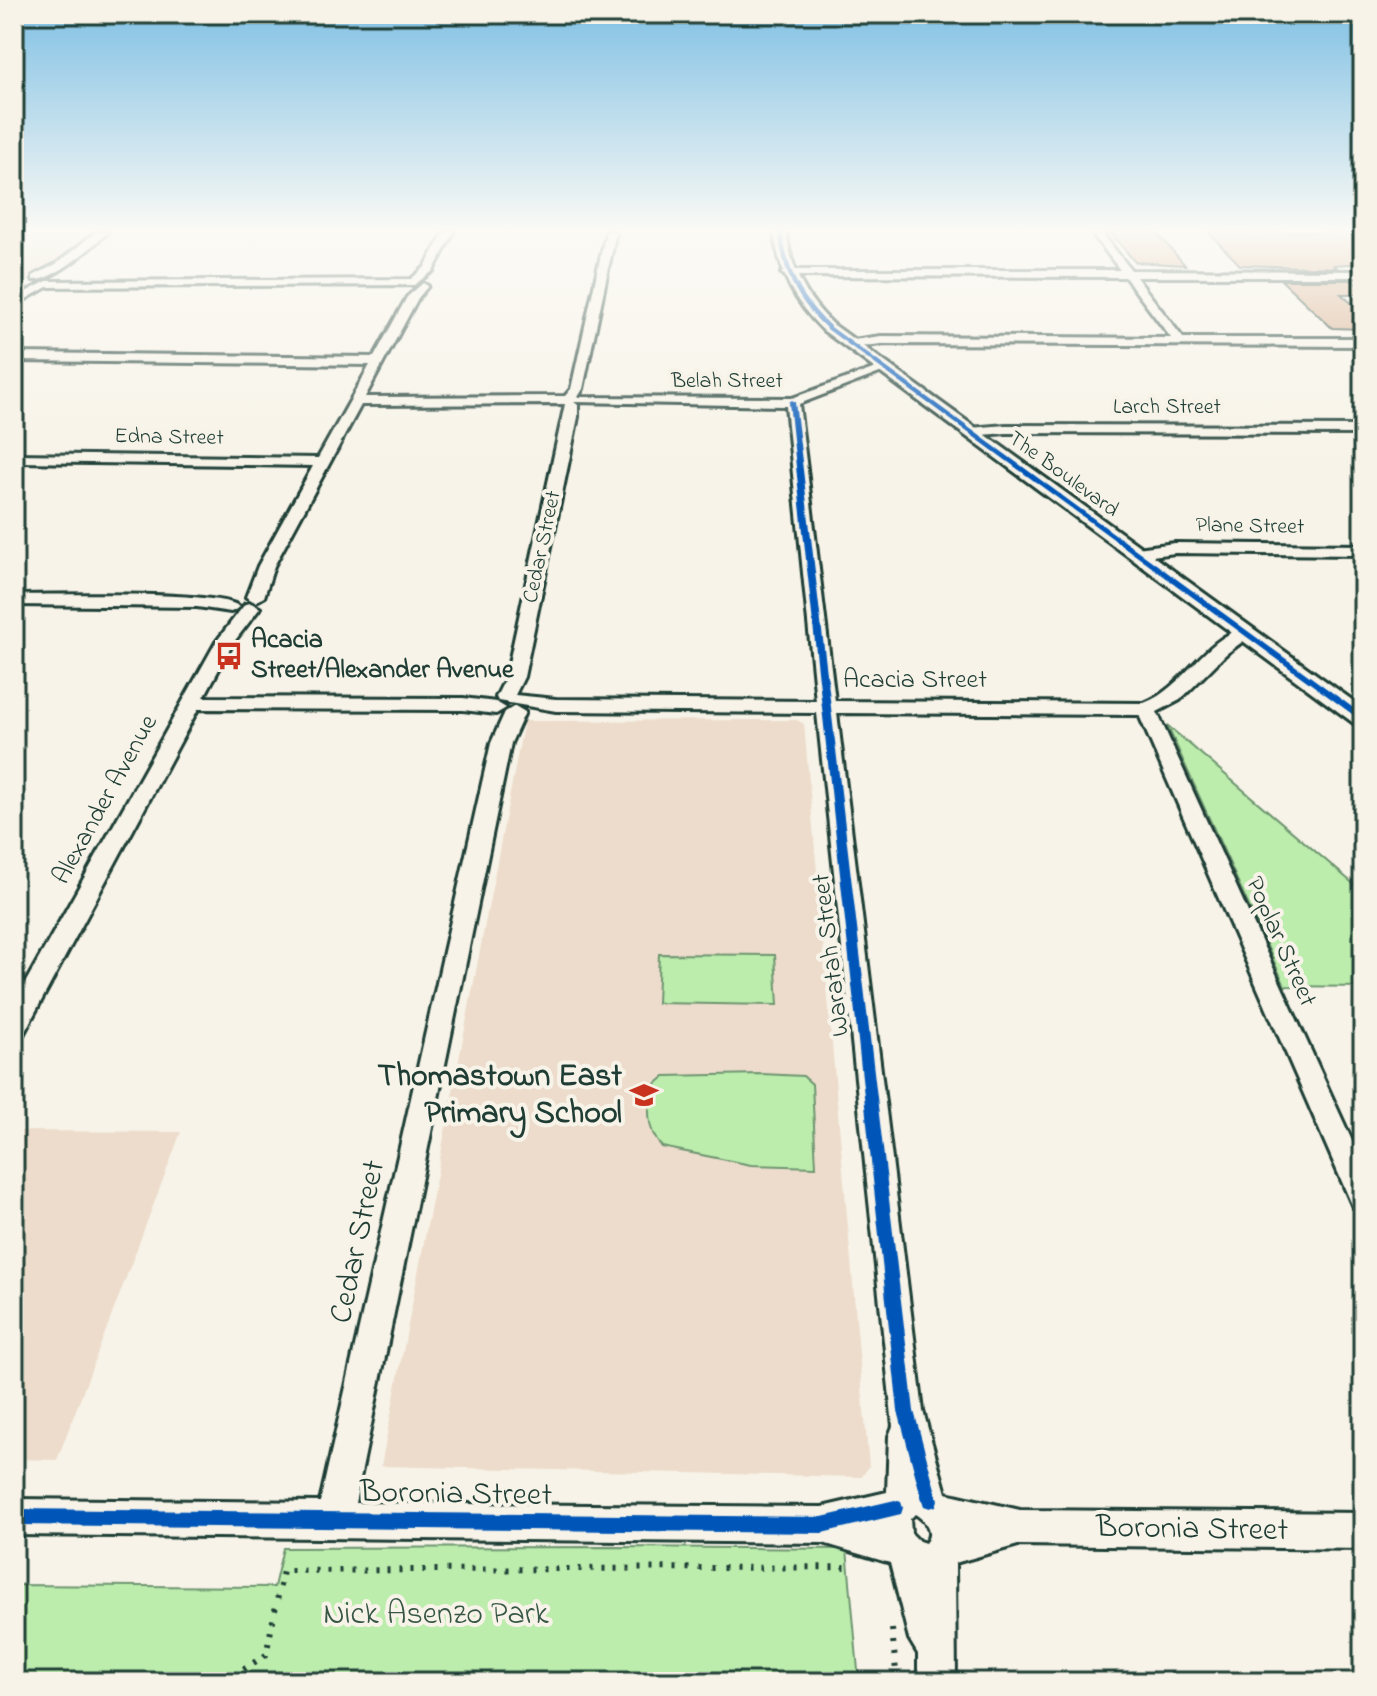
<svg xmlns="http://www.w3.org/2000/svg" width="1377" height="1696" font-family="'Indie Flower',sans-serif">
	<style>
		.built { fill: #eddccb }
		.green { fill: #bcedad; stroke: #6e9570; stroke-width: 2 }
		.building { fill: #d5a886; stroke: #1f3d34; stroke-width: 2 }
		.lines { fill: none; stroke-linecap: round; stroke-linejoin: round }
		.minor-casing { stroke: #1f3d34; stroke-width: 6 }
		.tertiary-casing { stroke: #1f3d34; stroke-width: 6 }
		.path { stroke: #1f3d34; stroke-width: 6; stroke-dasharray: 3 9; stroke-linecap: butt }
		.minor { fill: #f7f3e8; fill-rule: evenodd }
		.tertiary { fill: #f7f3e8; fill-rule: evenodd }
		.cycleway-casing { stroke: #f7f3e8; stroke-width: 5 }
		.cycleway { fill: #0057b8; fill-rule: evenodd }
		.labels { text-anchor: middle; dominant-baseline: central; stroke-width: 8; stroke-linejoin: round; paint-order: stroke }
		.far-street-label { font-size: 22px; fill: #1f3d34; stroke: #f7f3e8 }
		.poi-label { font-size: 26px; font-weight: bold; fill: #1f3d34; stroke: #f7f3e8; text-anchor: start }
		.street-label { font-size: 26px; fill: #1f3d34; stroke: #f7f3e8 }
		.near-poi-label { font-size: 32px; font-weight: bold; fill: #1f3d34; stroke: #f7f3e8; text-anchor: end }
		.near-street-label { font-size: 32px; fill: #1f3d34; stroke: #f7f3e8 }
		.near-park-label { font-size: 32px; fill: #375746; stroke: #f7f3e8 }
	</style>
	<rect width="100%" height="100%" fill="#f7f3e8"/>
	<filter id="ink" filterUnits="userSpaceOnUse"><feTurbulence type="fractalNoise" baseFrequency=".0125" numOctaves="2"/><feDisplacementMap in="SourceGraphic" scale="16" xChannelSelector="R" yChannelSelector="G"/><feConvolveMatrix kernelMatrix="1 2 1 2 8 2 1 2 1" color-interpolation-filters="sRGB"/></filter>
	<g filter="url(#ink)">
		<!-- built -->
		<path class="built" d="M14,232H94L14,292Z
			M797,720L804,724L869,1467L861,1477L381,1466L524,721Z
			M14,1131L181,1132L57,1460L14,1459Z"/>
		<!-- green -->
		<path class="green" d="M1167,725L1363,892V987L1285,986Z
			M659,954L775,955L778,1005L657,1003Z
			M762,1074L803,1076L812,1084L816,1167L751,1165L662,1147C646,1130 648,1109 651,1088L665,1076Z
			M616,1547L847,1549L859,1682H14V1585L274,1587L283,1548Z"/>
		<!-- building -->
		<path class="building" d="M1110,232H1156L1185,265L1135,262Z
			M1208,232H1363V263L1334,265L1337,268L1240,265Z
			M1281,280H1352L1363,289V294H1341L1363,313V329L1332,328Z"/>
		<g class="lines">
			<defs>
				<path id="minor" d="M96,232H108C92,247 54,281 33,280V276L56,264Z
					M444,232H454L433,271L414,285L47,287L14,306V298L47,281L411,279L425,267Z
					M606,232H616L583,389L578,397L792,398L884,365L890,369L799,404L835,701L1144,703C1185,688 1203,638 1245,628L1254,633L1226,654L1180,700L1157,712L1363,1165V1211L1353,1207L1139,715L837,713L923,1411L946,1493L1020,1510L1363,1513V1549L1018,1545L955,1563L956,1682H918V1654L909,1639L890,1563L823,1543L14,1535V1499L320,1502L491,743L505,712L515,706L525,712L511,743L355,1503L822,1507L887,1492L889,1436L893,1426L817,713L556,711L498,701L496,697L506,677L565,404L361,405L274,566L264,597L255,602L246,597L258,566L313,466L14,462V454L318,458L370,365L14,361V353L374,357L407,297L423,283L428,286L418,298L365,397L565,396L571,389ZM574,402L786,406L816,701L556,699L515,695L524,677L578,417V405ZM915,1514C925,1520 935,1532 925,1543L919,1541L911,1533L910,1519Z
					M1091,232H1101L1131,270L1363,271V277H1136L1183,338H1363V346L881,344L850,348L846,347V341L881,336L1171,338L1125,277L786,276L781,273L786,270H1120Z
					M1006,425L1363,426V434L1006,433L970,436L963,432L970,428Z
					M1175,543L1363,545V555L1175,553L1137,558L1129,553L1137,548Z
					M14,595C49,595 222,590 240,607L231,612L197,607L14,605Z
					M251,603L260,608L233,643L204,697L463,698L496,702L506,708L496,714L463,710L198,709L23,1035L14,1038V1003L216,642L245,604Z"/>
				<path id="tertiary" d="M774,232H786C792,271 805,298 834,325L1363,708V726L1355,724L824,331C794,302 780,274 774,232Z"/>
			</defs>
			<!-- minor casing -->
			<use href="#minor" class="minor-casing"/>
			<!-- tertiary casing -->
			<use href="#tertiary" class="tertiary-casing"/>
			<!-- path -->
			<path class="path" d="M892,1629L897,1682
				M223,1682L266,1655L283,1571L853,1567"/>
			<!-- minor -->
			<use href="#minor" class="minor"/>
			<!-- tertiary -->
			<use href="#tertiary" class="tertiary"/>
			<defs>
				<path id="cycleway" d="M778,232H782C789,274 800,297 831,327L1363,715V722L827,329C796,299 784,275 778,232Z
					M792,400L795,402L914,1411L938,1500L936,1506L930,1508L924,1506L922,1500L898,1411L789,402Z
					M895,1500L901,1502L903,1508L901,1514L822,1533L14,1525V1509L822,1517Z"/>
			</defs>
			<!-- cycleway casing -->
			<use href="#cycleway" class="cycleway-casing"/>
			<!-- cycleway -->
			<use href="#cycleway" class="cycleway"/>
		</g>
	</g>
	<!-- sky -->
	<linearGradient id="sky" x2="0" y2="1"><stop stop-color="#7fc0e4"/><stop offset="0.49" stop-color="#fbfaf5"/><stop offset="1" stop-color="#fbfaf5" stop-opacity="0"/></linearGradient>
	<rect width="1377" height="470" fill="url(#sky)"/>
	<!-- icons -->
	<defs>
		<symbol id="bus-bare" viewBox="-9 -9 18 18"><path d="M-5-6H5V4H4V6H2V4H-2V6H-4V4H-5ZM-3.5-4V0h7V-4ZM-3.5 1.2v1.5H-2V1.2ZM2 1.2v1.5H3.5V1.2Z" fill="#c8321e" stroke="#f7f3e8" stroke-width="2.5" paint-order="stroke"/></symbol>
		<symbol id="school-bare" viewBox="-9 -9 18 18"><path d="M0-5L7-2L0 1L-7-2ZM-4 1L0 2.5L4 1V4Q0 6-4 4Z" fill="#c8321e" stroke="#f7f3e8" stroke-width="2.5" paint-order="stroke"/></symbol>
	</defs>
	<g fill-rule="evenodd">
		<use href="#bus-bare" x="209" y="636" width="40" height="40"/>
		<use href="#school-bare" x="624" y="1075" width="40" height="40"/>
	</g>
	<g class="labels">
		<!-- far-street labels -->
		<g class="far-street-label">
			<text x="727" y="382">Belah Street</text>
			<text x="1167" y="408">Larch Street</text>
			<text transform="translate(169 438) rotate(1)">Edna Street</text>
			<text transform="translate(1063 475) rotate(36)">The Boulevard</text>
			<text transform="translate(1250 527) rotate(1)">Plane Street</text>
			<text transform="translate(543 547) rotate(-78)">Cedar Street</text>
		</g>
		<!-- poi labels -->
		<g class="poi-label">
			<text x="251" y="641">Acacia<tspan x="251" dy="30">Street/Alexander Avenue</tspan></text>
		</g>
		<!-- street labels -->
		<g class="street-label">
			<text x="915" y="681">Acacia Street</text>
			<text transform="translate(106 800) rotate(-61)">Alexander Avenue</text>
			<text transform="translate(1280 942) rotate(66)">Poplar Street</text>
			<text transform="translate(832 955) rotate(-97)">Waratah Street</text>
		</g>
		<!-- near-poi labels -->
		<g class="near-poi-label">
			<text x="622" y="1077">Thomastown East<tspan x="622" dy="37">Primary School</tspan></text>
		</g>
		<!-- near-street labels -->
		<g class="near-street-label">
			<text transform="translate(359 1242) rotate(-78)">Cedar Street</text>
			<text transform="translate(456 1495) rotate(1)">Boronia Street</text>
			<text transform="translate(1192 1530) rotate(1)">Boronia Street</text>
		</g>
		<!-- near-park labels -->
		<g class="near-park-label">
			<text x="436" y="1615">Nick Asenzo Park</text>
		</g>
	</g>
	<!-- margin -->
	<rect width="1377" height="1696" fill="none" stroke="#f7f3e8" stroke-width="48"/>
	<rect x="24" y="24" width="1329" height="1648" fill="none" stroke="#1f3d34" stroke-width="3" filter="url(#ink)"/>
</svg>
